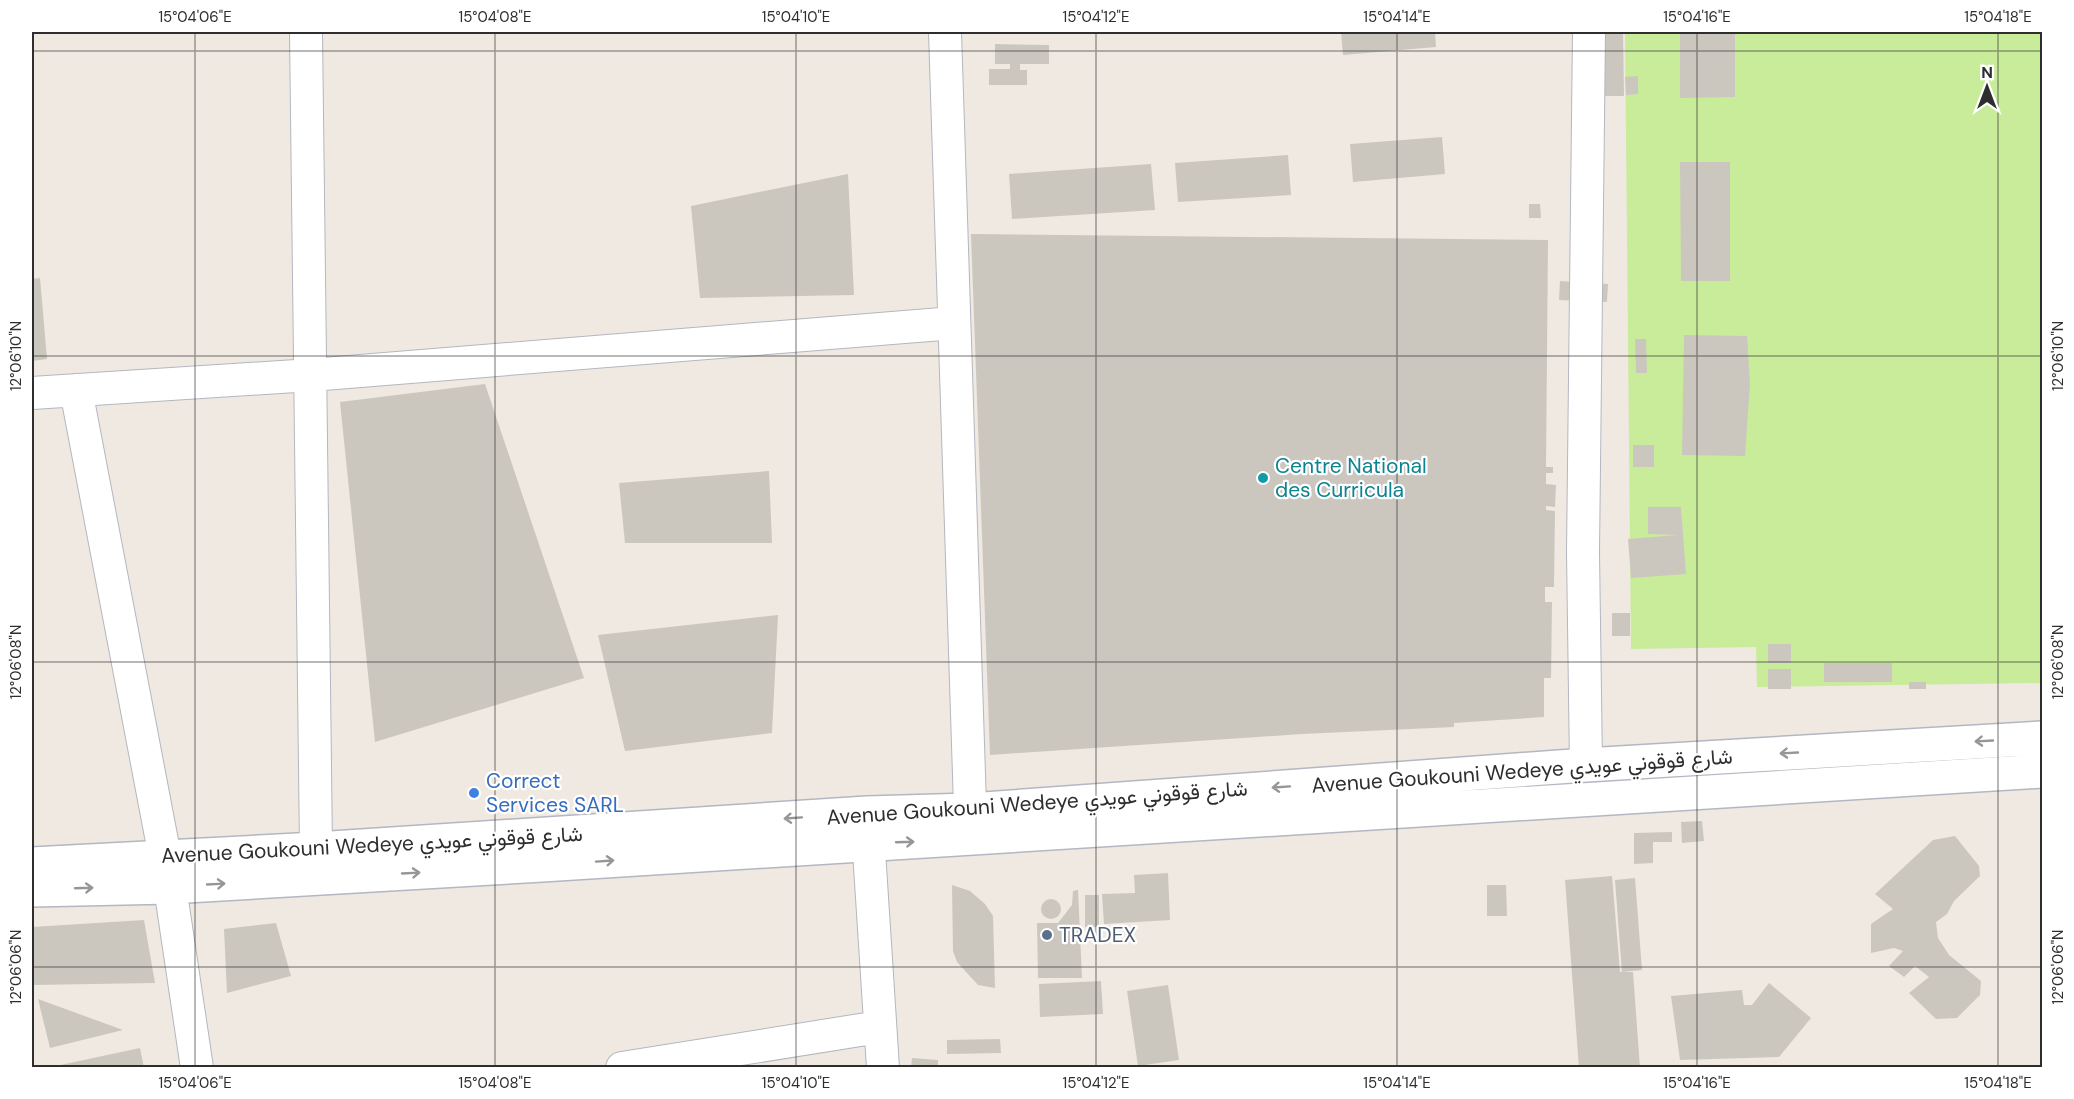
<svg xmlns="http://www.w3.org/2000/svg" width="2074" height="1099" font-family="'DM Sans',Vazirmatn,sans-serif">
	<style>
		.pitch { fill: #c9ec9a }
		.building { fill: #cbc7bf }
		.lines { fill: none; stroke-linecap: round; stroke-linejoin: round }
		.street-casing { stroke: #b4b7c1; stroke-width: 34 }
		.secondary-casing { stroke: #b4b7c1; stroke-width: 36 }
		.street { stroke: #fff; stroke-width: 32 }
		.secondary { stroke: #fff; stroke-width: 33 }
		.oneway { stroke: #969696 }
		.ticks { fill: none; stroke: #2e2e2e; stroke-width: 1.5; stroke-opacity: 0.45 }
		.culture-dot { fill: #0f9aa8; stroke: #fff; stroke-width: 2 }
		.shop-dot { fill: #3f7fe0; stroke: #fff; stroke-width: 2 }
		.service-dot { fill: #5c6f8a; stroke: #fff; stroke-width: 2 }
		.labels { text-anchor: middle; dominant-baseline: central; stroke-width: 4.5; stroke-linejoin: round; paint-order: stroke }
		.culture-label { font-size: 21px; fill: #0d838f; stroke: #fff; text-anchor: start }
		.street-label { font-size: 21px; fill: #2e2e2e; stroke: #fff }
		.shop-label { font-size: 21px; fill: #366cbe; stroke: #fff; text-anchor: start }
		.service-label { font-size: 21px; fill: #4e5e75; stroke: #fff; text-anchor: start }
		.neatline { fill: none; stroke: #2e2e2e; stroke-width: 2 }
		.ticks-label { font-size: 15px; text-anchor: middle; fill: #2e2e2e }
	</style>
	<rect width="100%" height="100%" fill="#efe9e1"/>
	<!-- pitch -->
	<path class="pitch" d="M1625,32H2042V683L1757,687L1756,647L1631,649Z"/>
	<!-- building -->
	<path class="building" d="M1341,32H1435L1436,47L1343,55Z
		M1585,32H1623L1624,96H1586Z
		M1680,32H1735V97L1680,98Z
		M995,44L1049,45V64H1020V70H1027V85H989V69H1010V64H995Z
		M1638,76V94L1626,95L1625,77Z
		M1442,137L1445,174L1353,182L1350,144Z
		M1288,155L1291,195L1178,202L1175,163Z
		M1680,162H1730V281H1681Z
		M1151,164L1155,210L1012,219L1009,174Z
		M848,174L854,295L700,298L691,206Z
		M1529,204H1540L1541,218H1529Z
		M971,234L1548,240L1546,467H1553V473H1546V484L1556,485L1555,507L1546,506V510L1555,511L1554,587H1545V602H1552L1551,678H1544V717L1454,723V727L1302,734L990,755Z
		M40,278L47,359L32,361V279Z
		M1560,281L1608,284L1607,302L1559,300Z
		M1684,335L1747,336L1750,384L1745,456L1682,455Z
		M1635,339H1646L1647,373H1636Z
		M485,384L584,678L375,742L340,402Z
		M1633,445H1654V467H1633Z
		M769,471L772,543H625L619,483Z
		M1648,507H1681L1686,574L1631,578L1628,539L1678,535L1648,534Z
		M1612,613H1630V636H1612Z
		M778,615L772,733L625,751L598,635Z
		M1768,644H1791V663H1768Z
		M1824,663H1892V682H1824Z
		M1768,669H1791V689H1768Z
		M1909,682H1926V689H1909Z
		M1702,821L1704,841L1682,843L1681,822Z
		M1672,832V842H1653V863L1634,864V833Z
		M1955,836L1979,866L1980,876L1954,901L1947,914L1936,922L1938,938L1949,955L1981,981L1980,995L1957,1018L1936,1019L1909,993L1929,977L1915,966L1904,977L1889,966L1903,951L1894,948L1871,953V924L1893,909L1875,894L1933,840Z
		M1168,873L1170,920L1104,924L1102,894L1135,893L1134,875Z
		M1612,876L1620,972H1633L1640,1068H1579L1565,880Z
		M1635,878L1642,970L1622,972L1615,880Z
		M952,885L970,891L985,904L993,916L995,988L978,985L957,962L953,951Z
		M1487,885H1506L1507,916H1487Z
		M1078,890L1082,978H1038L1037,923H1058L1072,905L1073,891Z
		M1085,895H1099V927H1085Z
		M1041 909a10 10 0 1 1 20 0a10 10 0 1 1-20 0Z
		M144,920L155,983L32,985V927Z
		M276,923L291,976L227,993L224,929Z
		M1101,981L1103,1014L1040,1017L1039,984Z
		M1769,983L1811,1018L1779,1057L1680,1060L1671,996L1742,990L1744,1005H1752Z
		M1168,985L1179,1060L1138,1066L1127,991Z
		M38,999L123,1030L50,1048Z
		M1000,1039L1001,1053L947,1054V1040Z
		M140,1048L144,1068H52L51,1067Z
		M912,1058L938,1060V1068H911Z"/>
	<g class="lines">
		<defs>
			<path id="street" d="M306,32L316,849
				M945,32L971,837
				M76,390L165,857
				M32,393L311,375L954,323
				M1586,765L1583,552L1589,32
				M867,820L883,1068
				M170,887L197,1068
				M622,1068L879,1027"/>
			<path id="secondary" d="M32,864L316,849L867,813L970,810L1586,765L2042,738
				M32,890L170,887L542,865L2042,771"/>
		</defs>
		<!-- street casing -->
		<use href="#street" class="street-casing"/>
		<!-- secondary casing -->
		<use href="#secondary" class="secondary-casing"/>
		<!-- street -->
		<use href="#street" class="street"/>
		<!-- secondary -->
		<use href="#secondary" class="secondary"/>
	</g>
	<!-- one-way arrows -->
	<defs><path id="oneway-shaft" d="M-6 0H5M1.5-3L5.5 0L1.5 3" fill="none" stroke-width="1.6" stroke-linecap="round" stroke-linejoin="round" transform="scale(1.5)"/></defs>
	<g class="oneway">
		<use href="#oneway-shaft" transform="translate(1984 741) rotate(177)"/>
		<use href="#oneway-shaft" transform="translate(1789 753) rotate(177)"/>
		<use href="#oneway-shaft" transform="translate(1281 787) rotate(176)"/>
		<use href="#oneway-shaft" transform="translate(793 818) rotate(176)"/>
		<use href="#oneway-shaft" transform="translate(905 842) rotate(-2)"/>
		<use href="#oneway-shaft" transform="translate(605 861) rotate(-4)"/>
		<use href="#oneway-shaft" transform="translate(411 873) rotate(-3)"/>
		<use href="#oneway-shaft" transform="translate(216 884) rotate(-3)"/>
		<use href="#oneway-shaft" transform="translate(84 888) rotate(-2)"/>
	</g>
	<!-- ticks -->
	<path class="ticks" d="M195,32V1068M495,32V1068M796,32V1068M1096,32V1068M1397,32V1068M1697,32V1068M1998,32V1068M32,51H2042M32,356H2042M32,662H2042M32,967H2042"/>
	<!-- markers -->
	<circle class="culture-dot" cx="1263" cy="478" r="6"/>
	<circle class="shop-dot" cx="474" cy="793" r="6"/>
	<circle class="service-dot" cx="1047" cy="935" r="6"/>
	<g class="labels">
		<!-- culture labels -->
		<g class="culture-label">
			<text x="1275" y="466">Centre National<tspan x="1275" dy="24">des Curricula</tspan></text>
		</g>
		<!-- street labels -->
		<g class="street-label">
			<text transform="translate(1522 771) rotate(-4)">Avenue Goukouni Wedeye شارع قوقوني عويدي</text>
			<text transform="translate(1037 803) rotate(-4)">Avenue Goukouni Wedeye شارع قوقوني عويدي</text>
			<text transform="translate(372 845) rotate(-3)">Avenue Goukouni Wedeye شارع قوقوني عويدي</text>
		</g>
		<!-- shop labels -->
		<g class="shop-label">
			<text x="486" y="781">Correct<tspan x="486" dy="24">Services SARL</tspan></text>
		</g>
		<!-- service labels -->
		<g class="service-label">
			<text x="1059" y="935">TRADEX</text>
		</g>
	</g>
	<!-- border -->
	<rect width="2074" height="1099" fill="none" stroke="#ffffff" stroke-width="66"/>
	<!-- north arrow -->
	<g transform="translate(1987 87)" stroke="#ffffff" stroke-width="4.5" paint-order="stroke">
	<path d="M0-4.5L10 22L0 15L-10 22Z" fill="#2e2e2e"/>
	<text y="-9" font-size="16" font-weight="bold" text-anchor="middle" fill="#2e2e2e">N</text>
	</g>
	<rect x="33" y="33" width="2008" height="1033" class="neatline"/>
	<g class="ticks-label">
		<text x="195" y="22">15°04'06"E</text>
		<text x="495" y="22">15°04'08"E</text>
		<text x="796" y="22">15°04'10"E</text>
		<text x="1096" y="22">15°04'12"E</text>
		<text x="1397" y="22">15°04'14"E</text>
		<text x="1697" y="22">15°04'16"E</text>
		<text x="1998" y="22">15°04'18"E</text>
		<text transform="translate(16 356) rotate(-90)" y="5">12°06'10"N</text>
		<text transform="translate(2058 356) rotate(-90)" y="5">12°06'10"N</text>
		<text transform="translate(16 662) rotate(-90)" y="5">12°06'08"N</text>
		<text transform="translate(2058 662) rotate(-90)" y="5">12°06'08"N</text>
		<text transform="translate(16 967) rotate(-90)" y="5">12°06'06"N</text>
		<text transform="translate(2058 967) rotate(-90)" y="5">12°06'06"N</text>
		<text x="195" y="1088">15°04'06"E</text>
		<text x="495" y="1088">15°04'08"E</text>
		<text x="796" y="1088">15°04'10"E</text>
		<text x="1096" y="1088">15°04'12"E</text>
		<text x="1397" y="1088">15°04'14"E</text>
		<text x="1697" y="1088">15°04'16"E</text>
		<text x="1998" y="1088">15°04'18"E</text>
	</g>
</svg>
